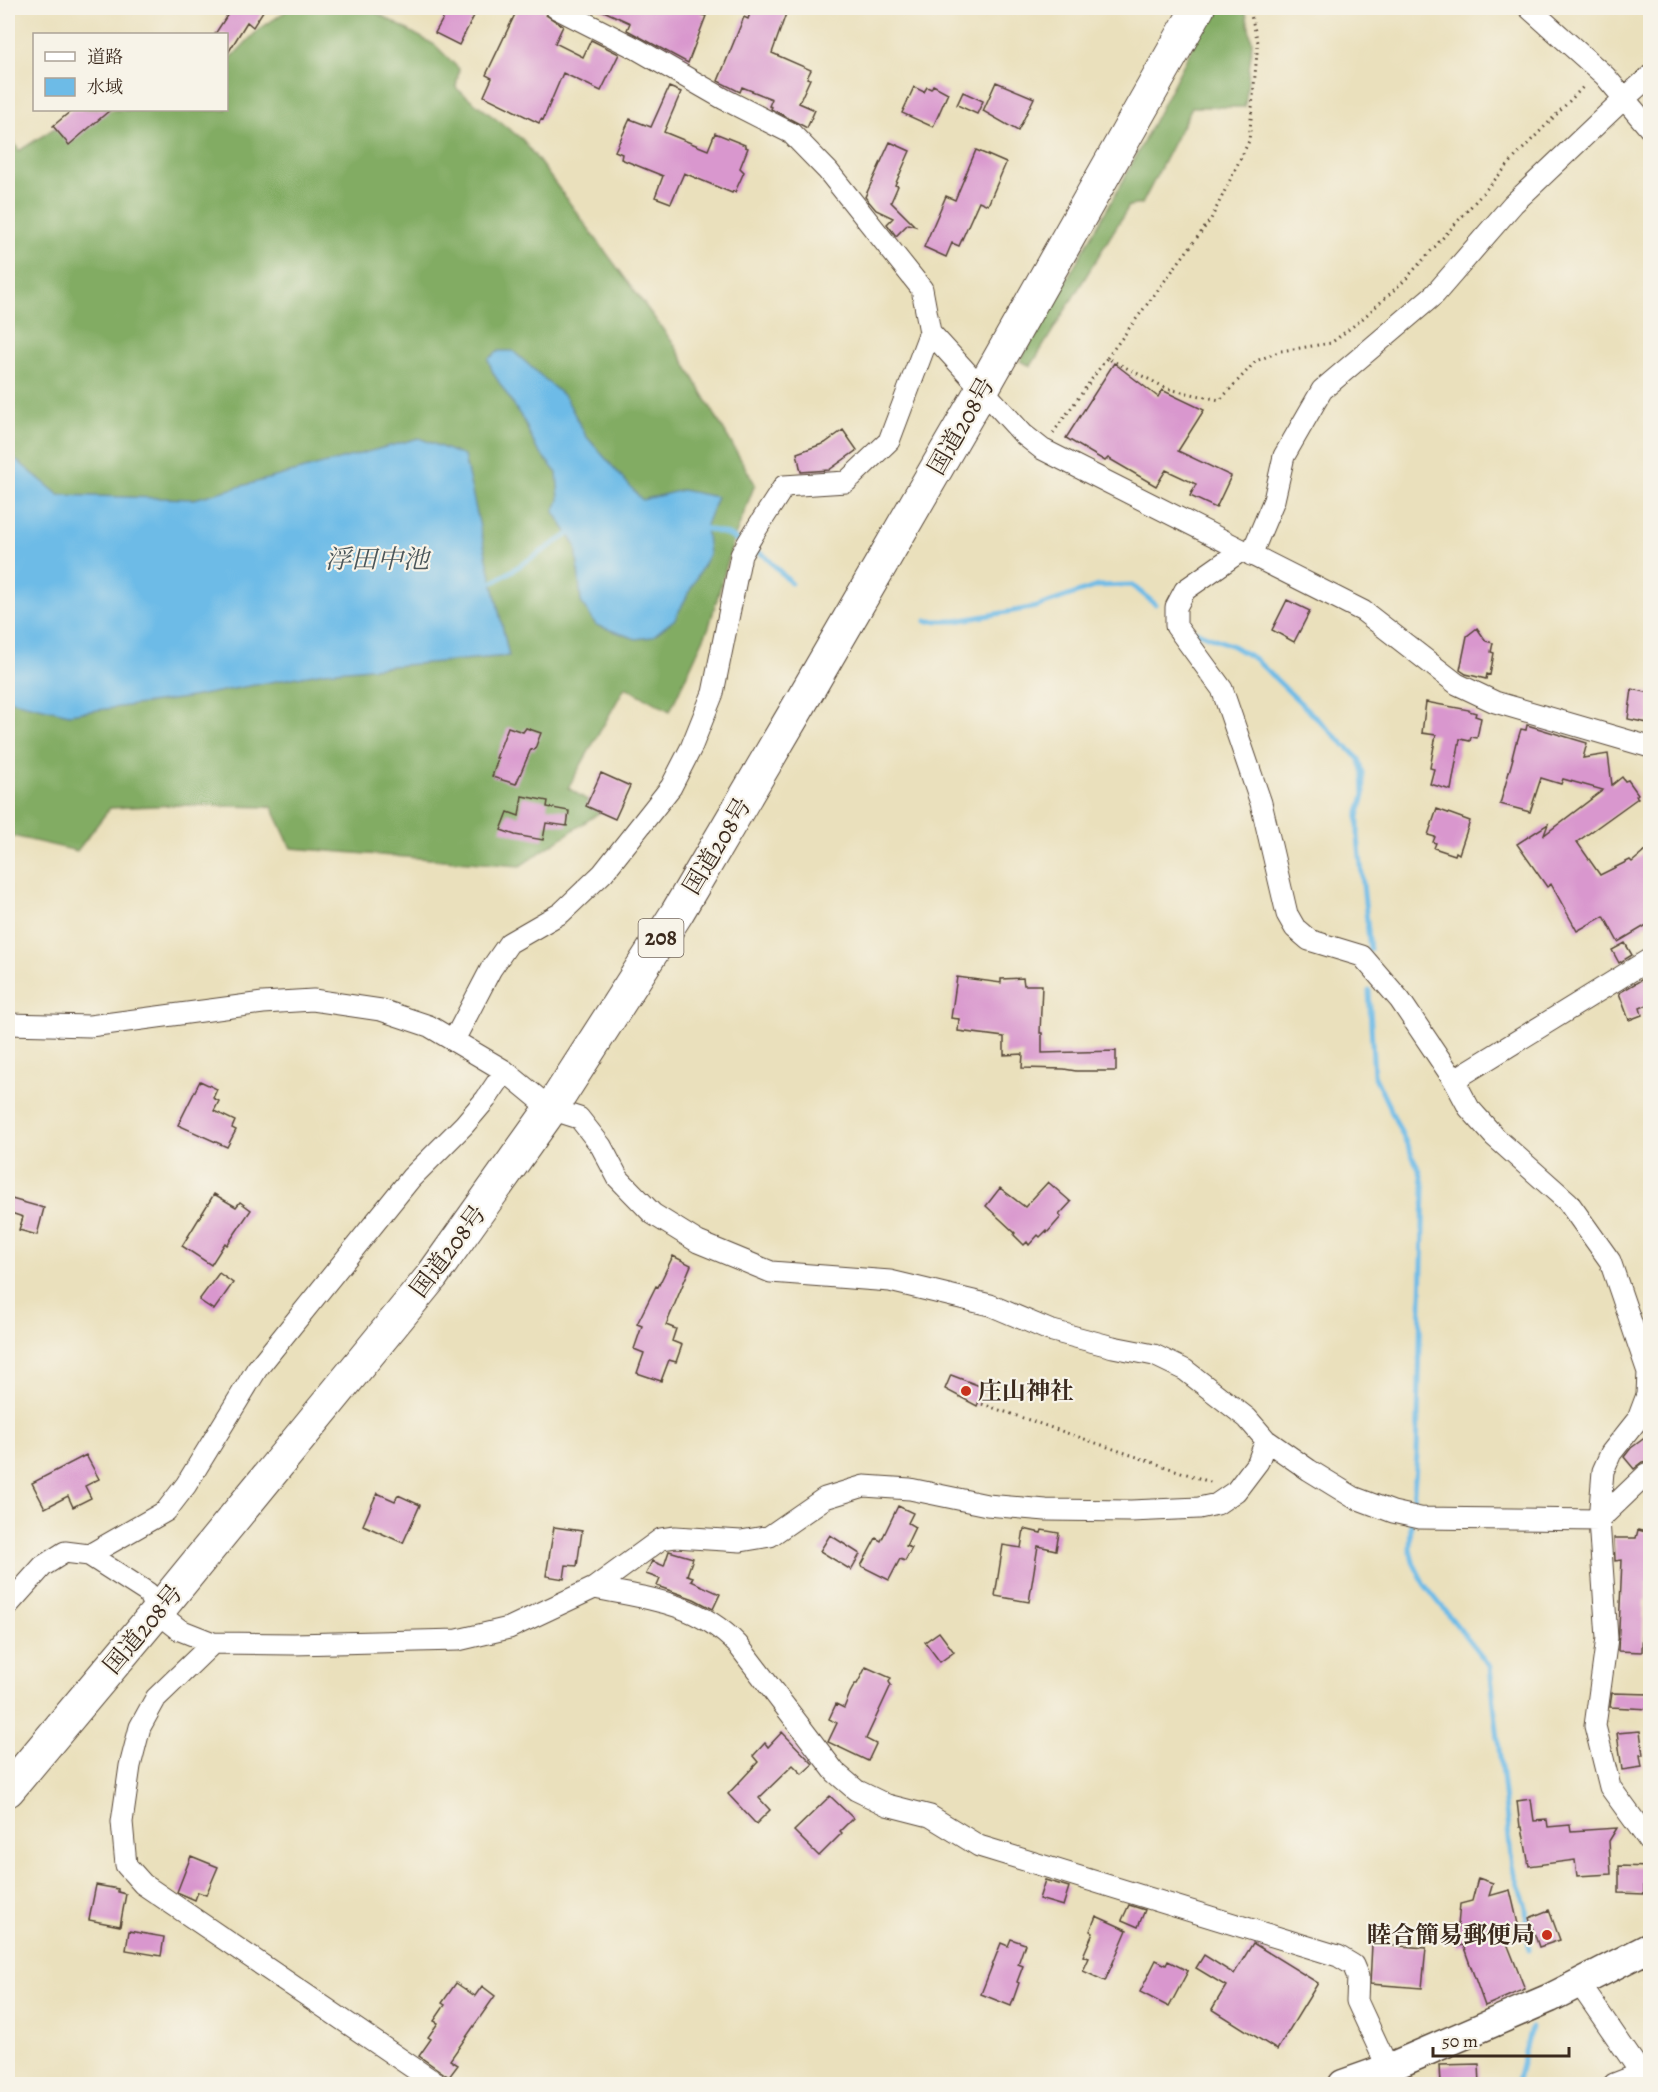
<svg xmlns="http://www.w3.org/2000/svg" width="1658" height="2092" font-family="Alegreya,'Noto Serif JP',serif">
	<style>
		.forest { fill: #82ac64; stroke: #5e6b41; stroke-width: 1.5 }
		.water { fill: #6dbbe7; stroke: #547282; stroke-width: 1.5 }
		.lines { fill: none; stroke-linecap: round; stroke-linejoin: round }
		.stream { stroke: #6dbbe7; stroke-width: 5 }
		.building { fill: #d997ce }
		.street-casing { stroke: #554536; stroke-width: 23 }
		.secondary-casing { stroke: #554536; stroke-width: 31 }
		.highway-casing { stroke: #554536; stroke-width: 35 }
		.path { stroke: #554536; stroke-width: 3; stroke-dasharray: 1.5 4.5; stroke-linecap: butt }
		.street { stroke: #fff; stroke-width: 21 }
		.secondary { stroke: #fff; stroke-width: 28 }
		.highway { stroke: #fff; stroke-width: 33 }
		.poi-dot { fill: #c8321e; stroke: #f7f3e8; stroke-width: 2 }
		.labels { text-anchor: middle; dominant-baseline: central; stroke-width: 4.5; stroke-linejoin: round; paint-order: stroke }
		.shield { fill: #f7f3e8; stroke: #73665b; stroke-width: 1.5 }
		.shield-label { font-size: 22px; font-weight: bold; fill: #3b2a1e }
		.street-label { font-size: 24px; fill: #3b2a1e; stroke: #f7f3e8 }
		.poi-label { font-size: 24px; font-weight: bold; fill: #3b2a1e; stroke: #f7f3e8; text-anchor: start }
		.water-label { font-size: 26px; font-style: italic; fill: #4a565a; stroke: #f7f3e8 }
	</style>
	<rect width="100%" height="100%" fill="#f7f3e8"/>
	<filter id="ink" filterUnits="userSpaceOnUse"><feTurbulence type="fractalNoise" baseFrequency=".0167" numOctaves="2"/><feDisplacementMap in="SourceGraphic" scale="12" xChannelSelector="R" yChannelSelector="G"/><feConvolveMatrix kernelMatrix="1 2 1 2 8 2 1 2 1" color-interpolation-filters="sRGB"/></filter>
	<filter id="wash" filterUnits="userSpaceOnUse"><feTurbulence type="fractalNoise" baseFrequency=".008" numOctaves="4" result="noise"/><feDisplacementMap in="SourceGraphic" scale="24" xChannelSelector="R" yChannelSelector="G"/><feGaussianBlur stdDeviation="1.35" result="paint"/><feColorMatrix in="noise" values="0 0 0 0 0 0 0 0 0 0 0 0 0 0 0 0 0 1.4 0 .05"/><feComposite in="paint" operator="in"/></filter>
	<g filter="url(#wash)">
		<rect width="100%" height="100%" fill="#eae0bc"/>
		<!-- forest -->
		<path class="forest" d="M291,8H368L435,45L459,69L456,88L523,140L543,167L675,346L755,484L734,539L709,627L670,711L625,687L568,788L603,810L520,866L291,848L272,807L176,805L110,808L77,851L8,835V131L19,151L83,110H226L227,62L258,30Z
			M1209,8H1245L1252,42L1245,107H1192L1142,204L1129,206L1031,366L1020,361L1123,181L1194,44Z"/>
		<!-- water -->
		<path class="water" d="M499,351H513L566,398L586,436L642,500L682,490L717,497L706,525L709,554L675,619L652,637L636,639L596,625L581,602L576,546L554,512L559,500L557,473L536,448L524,421L493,373L488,359Z
			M419,438L464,456L509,656L324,672L186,698L69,714L8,700V453L59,495L194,499Z"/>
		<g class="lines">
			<!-- stream -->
			<path class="stream" d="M700,527L726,534L742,543
				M750,548L765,556L791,583
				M487,582H494L574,531
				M926,621H956L1036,607L1097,586L1132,585L1155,604
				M1195,631L1233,646L1255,659L1359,759L1363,773L1364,795L1358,816V837L1370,950
				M1369,991L1374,1075L1420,1172L1424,1187L1417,1455L1412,1512
				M1411,1521L1410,1550L1414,1564L1424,1584L1490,1667L1512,1866L1526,1907L1529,1950
				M1517,2084L1531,2027"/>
		</g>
		<g id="blocks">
			<!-- building -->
			<path class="building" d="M225,8H265L253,27L247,22L226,56V34H215L230,11Z
				M449,8H478L459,45L435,33Z
				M518,8H543L546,15L563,26L555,43L583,57L591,40L619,54L601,91L563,73L543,120L541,119L539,123L484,96L492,78L486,75Z
				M597,8H706L702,15L706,16L688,63L627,30L630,23Z
				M752,8H788L772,53L811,70L807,78L810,79L799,103L815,110L807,128L771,109L772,107L769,106L772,99L742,87L740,92L718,81L744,17L748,19Z
				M996,82L1034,98L1018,131L983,111Z
				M933,85L948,93L933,127L902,113L914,87L924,92L927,87L931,89Z
				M669,87L681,92L664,132L708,150L715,133L745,145V147L748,148L740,168L744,172L735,192L733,191L732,193L684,173L671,203L655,197L663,176L621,159L622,154L615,151L630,119L651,127Z
				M963,92L983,101L977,114L957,105Z
				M72,110H110L69,145L53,126Z
				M890,142L910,151L895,185L898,186L891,202L915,226L908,224L896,236L887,224L893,218L876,210L865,197Z
				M976,150L1006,163L988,205L979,201L959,246L952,243L946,257L924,247L946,196L955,200Z
				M1114,363L1158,397L1162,390L1204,410L1178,451L1231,476L1216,508L1190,496L1196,484L1166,470L1156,486L1108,458L1105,461L1066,438Z
				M843,430L857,450L829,470L801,472L797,453L825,443Z
				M1287,600L1310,611L1294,642L1272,630Z
				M1477,628L1486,641L1493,643L1491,652L1494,653L1490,675L1487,674L1486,679L1466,674L1460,670L1467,636Z
				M1632,689L1650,693V720L1648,719V723L1628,719Z
				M1426,702L1469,710V711L1476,713L1475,716L1481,718L1477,738L1471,737L1470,741L1460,739L1451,790L1430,784L1434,769L1430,768L1436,735L1422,733Z
				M1527,725L1587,743L1583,758L1608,754L1612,785L1622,777L1625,781L1628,780L1638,794L1636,796L1638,798L1577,842L1600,875L1630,860L1632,862L1650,847V923L1618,942L1604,916L1577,931L1551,884L1547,887L1517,844L1548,824L1544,835L1603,790L1563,779L1561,784L1541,778L1530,812L1500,804L1513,758H1512L1516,742H1517L1521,729L1526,730Z
				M508,727L523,732L526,728L541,733L536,746L534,750L531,749L516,784L492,777L498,758H496Z
				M601,773L630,786L615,819L586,806Z
				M522,796L548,801L547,807L569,811L567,826L546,823L543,840L515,835L501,830L508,812L519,816Z
				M1437,809L1470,821L1459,854L1456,852L1455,855L1434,848L1436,843L1433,842L1435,837L1428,835Z
				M1625,943L1632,955L1619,963L1612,950Z
				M957,977L1001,983V979L1023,978L1024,985H1042L1040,1033H1042V1053L1116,1051V1071H1076L1064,1069L1022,1068L1023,1054L1004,1055V1037L958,1031L959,1019L951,1018Z
				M1646,977L1650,988V1004L1640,1008L1642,1015L1629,1020L1619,993Z
				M200,1081L217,1089L213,1098L219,1101L214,1111L235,1121L232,1128L236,1130L227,1147L178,1125Z
				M1048,1182L1071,1202L1059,1215L1061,1217L1047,1233L1046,1231L1040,1237L1038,1235L1029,1245L1027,1242L1024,1245L1014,1235L1015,1233L986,1206L1000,1188L1025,1207Z
				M214,1194L236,1207L240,1202L251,1210L227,1245L225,1243L211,1265L182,1246Z
				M8,1198L44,1208L37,1235L19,1230L23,1217L8,1212Z
				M673,1256L691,1265L666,1325L676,1329L672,1341L682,1345L676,1362L669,1360L661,1381L637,1373L644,1353L634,1349L642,1326L637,1324L656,1286L658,1287Z
				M219,1273L233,1283L214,1310L199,1300Z
				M951,1375L985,1388L977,1406L945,1389Z
				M1650,1434V1461L1643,1462L1634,1469L1624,1457L1631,1448Z
				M86,1455L99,1479L85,1486L91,1498L73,1507L68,1496L45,1508L32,1483Z
				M377,1493L395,1501L398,1495L420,1505L403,1543L363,1525Z
				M898,1506L913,1513L908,1523L915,1527L906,1546L912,1548L905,1561L900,1559L889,1580L861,1566L876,1538L881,1541Z
				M554,1527L582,1531L577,1566L566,1565L564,1579L546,1576Z
				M1024,1529L1041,1533L1042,1530L1059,1533L1056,1550L1038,1546L1029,1602L995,1596L1003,1545L1021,1548Z
				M1638,1530L1650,1533V1582H1647V1601H1644L1642,1652L1618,1651L1622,1560L1615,1561L1614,1538H1636Z
				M830,1535L860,1554L851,1570L820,1551Z
				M669,1551L693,1558L687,1575L693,1577L691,1581L720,1594L713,1609L694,1599L657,1586L660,1579L646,1574L652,1561L664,1566Z
				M939,1632L954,1652L940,1662L925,1642Z
				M866,1667L891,1678L889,1682L891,1685L866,1739L876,1744L868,1761L828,1742L837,1723L829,1719L836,1704L844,1708L850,1693L855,1684H857Z
				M1612,1693L1650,1694V1709L1610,1707Z
				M1640,1731L1643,1755H1640L1642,1767L1622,1770L1617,1733Z
				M782,1732L813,1764L802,1774L793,1765L759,1798L770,1810L756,1824L728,1794L758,1762L753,1756L765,1743L768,1747Z
				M830,1796L853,1818L840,1831L842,1833L819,1856L794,1831Z
				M1531,1799L1534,1821L1547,1820L1548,1827L1570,1825L1571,1831L1617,1828L1609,1841L1611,1874L1577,1876L1575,1860L1529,1866L1522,1827H1520L1517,1801Z
				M191,1856L218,1867L206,1895L198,1892L195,1900L177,1892Z
				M1619,1866L1650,1867V1882H1644V1894L1619,1893Z
				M1478,1878L1493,1883L1489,1896L1510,1890L1518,1924L1501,1928L1525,1989L1485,2006L1463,1945L1456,1947L1460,1904L1472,1901Z
				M1045,1880L1069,1887L1063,1906L1039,1899Z
				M96,1885L118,1889V1892L126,1894L120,1926L89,1920Z
				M1129,1905L1145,1910L1138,1927L1122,1920Z
				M1549,1910L1560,1940L1539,1947L1529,1918Z
				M1096,1916L1127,1930L1105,1981L1083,1971L1089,1958L1083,1956L1093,1933L1090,1931Z
				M129,1931L164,1937L161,1956L126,1950Z
				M1011,1939L1025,1944L1018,1964L1023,1966L1017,1982L1019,1983L1011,2006L981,1994L1001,1943L1008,1946Z
				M1253,1943L1318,1983L1277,2050L1212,2009L1226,1986L1196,1968L1204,1955L1234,1974Z
				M1372,1944L1426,1948L1422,1988L1370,1984Z
				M1156,1960L1166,1965L1168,1961L1188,1971L1169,2007L1140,1992Z
				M456,1983L475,1996L482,1986L495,1996L450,2060L458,2065L449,2077L419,2056L431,2039L428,2037L438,2023L434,2021L445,2005L442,2003Z
				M1479,2064L1480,2085H1440L1439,2065Z"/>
		</g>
	</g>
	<g filter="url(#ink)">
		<use href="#blocks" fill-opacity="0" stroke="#554536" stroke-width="1.5"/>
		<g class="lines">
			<defs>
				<path id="street" d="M556,8L637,49L724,99L791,133L828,171L922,289L930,332L1023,434L1042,449L1363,611L1457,684L1495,702L1650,747
					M1529,8L1605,76L1650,129
					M1242,550L1185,590L1176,607V626L1222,689L1261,803L1287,914L1295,928L1309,940L1362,956L1400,1000L1454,1080L1469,1108L1495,1137L1568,1202L1610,1261L1648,1372L1647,1395L1638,1419L1611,1453L1603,1471L1599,1520L1607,1638L1595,1726L1610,1787L1650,1842
					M1251,555L1274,500L1284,456L1322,390L1435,294L1513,204L1615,107L1650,76
					M8,1024L90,1026L263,1003L313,1000L381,1010L429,1026L505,1071L551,1109L579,1118L601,1146L618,1178L653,1214L698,1242L771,1272L890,1281L990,1305L1049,1330L1113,1347L1154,1355L1185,1370L1247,1418L1266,1440L1309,1470L1353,1497L1393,1512L1420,1518L1599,1520L1647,1474L1650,1473
					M454,1040L491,969L509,943L561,913L603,873L671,787L691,748L713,693L741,555C754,531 770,509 784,486L846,482L889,441L930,332
					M1454,1080L1650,959
					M89,1555L166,1511L186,1485L257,1369L411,1178L464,1125L486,1099L505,1071
					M594,1588C648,1598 698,1603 738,1645L835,1772L856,1790L887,1805L930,1816L979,1846L1338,1956L1353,1965L1358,1977L1357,2001L1388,2068
					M8,1605L43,1566L65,1552L89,1555L106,1566L148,1593L157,1612L180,1630L213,1643L294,1644L458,1640L509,1628L594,1588L661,1539L675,1537L741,1541L770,1536L825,1498L864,1486L910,1489L987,1505L1046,1510L1131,1511L1199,1508L1217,1504L1236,1491L1258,1462L1266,1440
					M213,1643L156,1698L140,1727L130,1766L122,1822L126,1865L143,1884L437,2084
					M1579,1983L1641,2073L1650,2083
					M1614,2084L1650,2070"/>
				<path id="secondary" d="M1343,2084L1388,2068L1550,1998L1650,1947"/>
				<path id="highway" d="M8,1790L157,1612L432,1276L551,1109L677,913L793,716L983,388L1198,8"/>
			</defs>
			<!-- street casing -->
			<use href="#street" class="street-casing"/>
			<!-- secondary casing -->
			<use href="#secondary" class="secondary-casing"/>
			<!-- highway casing -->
			<use href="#highway" class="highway-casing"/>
			<!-- path -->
			<path class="path" d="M1107,358L1211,219L1249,141L1258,42L1249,8
				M1053,433L1107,358L1168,389L1220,400L1256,361L1281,351L1331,343L1361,320L1404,281L1518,154L1585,85
				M982,1404L1213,1483"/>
			<!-- street -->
			<use href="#street" class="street"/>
			<!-- secondary -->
			<use href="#secondary" class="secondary"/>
			<!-- highway -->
			<use href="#highway" class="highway"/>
		</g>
	</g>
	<!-- markers -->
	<g class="poi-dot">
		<circle cx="966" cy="1391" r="6"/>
		<circle cx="1547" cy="1935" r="6"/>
	</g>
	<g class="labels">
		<!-- shield labels -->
		<rect class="shield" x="638.5" y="919" width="45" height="38" rx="4.5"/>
		<g class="shield-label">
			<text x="661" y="938">208</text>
		</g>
		<!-- street labels -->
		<g class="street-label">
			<text transform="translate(961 426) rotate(-60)">国道208号</text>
			<text transform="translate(717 846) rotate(-59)">国道208号</text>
			<text transform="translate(448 1251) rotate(-53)">国道208号</text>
			<text transform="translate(143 1629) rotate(-50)">国道208号</text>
		</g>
		<!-- poi labels -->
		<g class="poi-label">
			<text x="978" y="1391">庄山神社</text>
			<text x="1535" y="1935" text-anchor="end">睦合簡易郵便局</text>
		</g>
		<!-- water labels -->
		<g class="water-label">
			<text x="377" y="559">浮田中池</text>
		</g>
	</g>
	<!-- margin -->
	<rect width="1658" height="2092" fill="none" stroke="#f7f3e8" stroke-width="30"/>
	<!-- legend -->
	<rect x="33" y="33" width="195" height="78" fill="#f7f3e8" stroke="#aca397" stroke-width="1.5"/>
	<rect x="45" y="52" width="30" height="9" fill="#ffffff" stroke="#aca397" stroke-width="1.5"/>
	<text x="87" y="63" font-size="18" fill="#3b2a1e">道路</text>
	<rect x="45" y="78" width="30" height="18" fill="#6dbbe7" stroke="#aca397" stroke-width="1.5"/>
	<text x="87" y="93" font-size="18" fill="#3b2a1e">水域</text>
	<!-- scale -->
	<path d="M1433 2047v9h136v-9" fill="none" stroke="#3b2a1e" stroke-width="3"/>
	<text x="1442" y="2047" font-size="18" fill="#3b2a1e" stroke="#f7f3e8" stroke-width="4.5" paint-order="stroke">50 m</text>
</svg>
